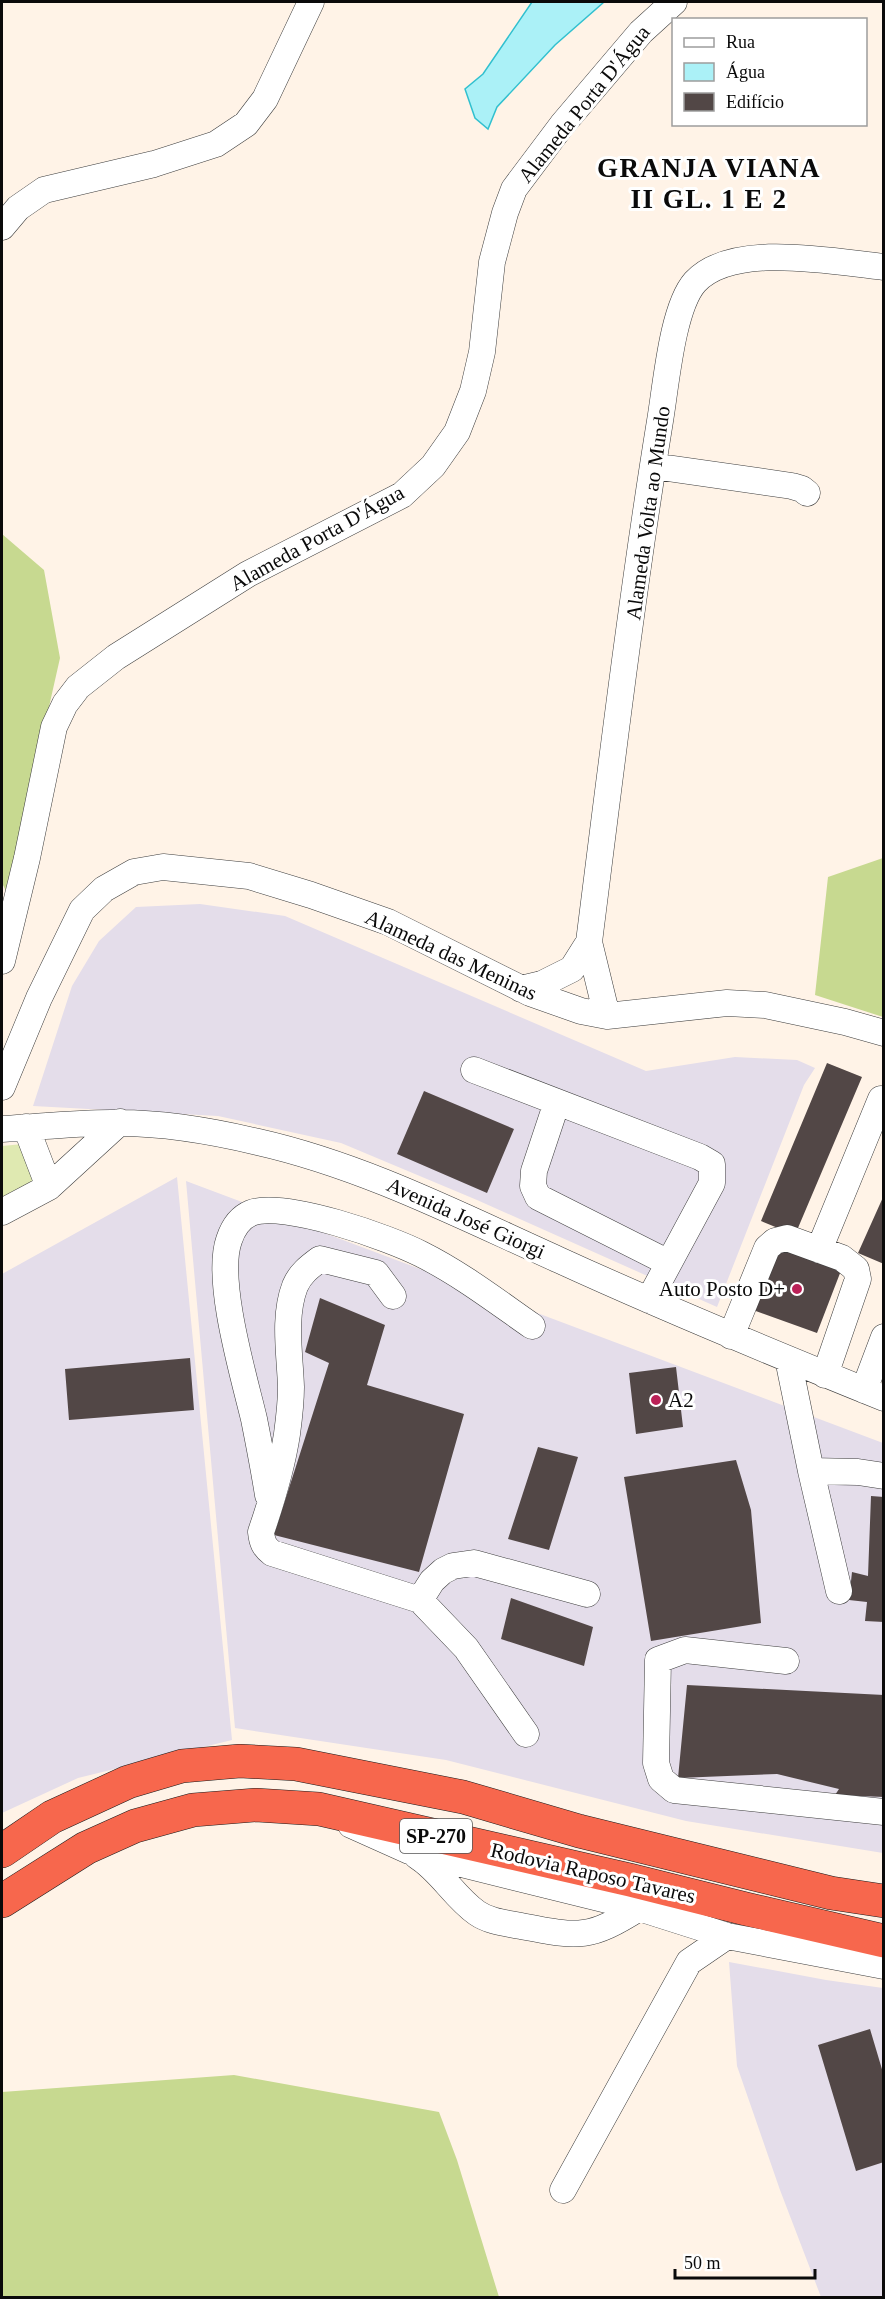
<svg xmlns="http://www.w3.org/2000/svg" width="885" height="2299" font-family="'Times New Roman',serif">
	<style>
		.industrial { fill: #e4ddea }
		.green { fill: #dfe9b1 }
		.forest { fill: #c7d990 }
		.water { fill: #abf1f7; stroke: #31c0cf; stroke-width: 1.5 }
		.building { fill: #524746 }
		.lines { fill: none; stroke-linecap: round; stroke-linejoin: round }
		.minor-casing { stroke: #3d3d3d; stroke-width: 27 }
		.highway-casing { stroke: #1b1b1b; stroke-width: 34 }
		.minor { stroke: #fff; stroke-width: 26 }
		.highway { stroke: #f7674d; stroke-width: 33 }
		.poi-dot { fill: #ba2157; stroke: #fff; stroke-width: 2 }
		.labels { text-anchor: middle; dominant-baseline: central; stroke-width: 6; stroke-linejoin: round; paint-order: stroke }
		.shield { fill: #fff; stroke: #545454; stroke-width: 1.5 }
		.shield-label { font-size: 20px; font-weight: bold; fill: #0a0a0a }
		.street-label { font-size: 21px; fill: #0a0a0a; stroke: #fff }
		.poi-label { font-size: 21px; fill: #0a0a0a; stroke: #fff; text-anchor: end }
		.district-label { font-size: 27px; font-weight: bold; letter-spacing: 1.5px; fill: #0a0a0a; stroke: #fff }
	</style>
	<rect width="100%" height="100%" fill="#fff3e7"/>
	<!-- industrial -->
	<path class="industrial" d="M200,904L285,916L646,1071L735,1057L797,1060L815,1068L804,1085L717,1307L477,1200L341,1143L218,1116L33,1106L72,986L99,941L136,907Z
		M177,1177L232,1740L78,1778L2,1813V1274Z
		M186,1181L883,1443V1853L686,1821L446,1760L235,1728Z
		M729,1962L826,1980L883,1988V2297H821L780,2190L737,2066Z"/>
	<!-- green -->
	<path class="green" d="M23,1144L32,1150L34,1185L2,1201V1146Z"/>
	<!-- forest -->
	<path class="forest" d="M2,534L44,570L60,658L7,893L2,883Z
		M883,858H884L883,1017L815,995L828,877Z
		M234,2075L439,2112L457,2160L499,2297H2V2092Z"/>
	<!-- water -->
	<path class="water" d="M532,2H604L555,45L497,107L488,129L475,118L465,89L483,74Z"/>
	<!-- building -->
	<path class="building" d="M827,1063L862,1077L795,1235L761,1221Z
		M424,1091L514,1129L487,1193L397,1154Z
		M884,1195V1264L858,1253Z
		M778,1244L842,1268L817,1333L753,1310Z
		M320,1298L385,1325L367,1385L464,1414L419,1572L274,1535L329,1363L305,1352Z
		M190,1358L194,1410L69,1420L65,1369Z
		M676,1367L683,1427L636,1434L629,1373Z
		M538,1447L578,1457L549,1550L508,1539Z
		M736,1460L751,1510L761,1623L651,1641L624,1477Z
		M871,1496L884,1497V1622L865,1621L867,1602L849,1600L852,1572L868,1576Z
		M511,1598L593,1627L584,1666L501,1639Z
		M687,1685L884,1695V1797L835,1795L839,1789L777,1774L678,1778Z
		M870,2029L884,2076V2162L856,2171L818,2045Z"/>
	<g class="lines">
		<defs>
			<path id="minor" d="M2,227L18,208L44,190L154,164L216,144L246,124L265,99L311,2
				M653,466L792,486L802,489L807,493
				M2,961L27,858L54,727L65,704L78,687L116,657L248,574L402,495L433,466L457,432L473,391L482,352L492,262L505,213L514,189L562,125L641,32L674,2
				M521,989L542,984L572,969L589,942
				M607,1016L589,942C611,768 632,594 660,421C666,386 672,308 695,282C733,241 834,262 884,267
				M474,1070L700,1157L712,1164V1183L649,1300
				M2,1087L39,998L82,910L104,889L134,872L163,867L249,876L311,895L388,922L530,993L581,1011L607,1016L727,1003L765,1005L845,1022L884,1033
				M557,1102L534,1171L533,1186L538,1197L669,1263
				M26,1127L49,1187
				M2,1129C40,1127 80,1122 119,1123C162,1123 216,1132 258,1142C364,1166 461,1216 559,1260C666,1309 775,1354 884,1398
				M2,1212L49,1187L120,1122
				M819,1250L881,1099
				M393,1296L376,1273L320,1259C309,1267 300,1274 295,1286C283,1317 290,1355 291,1387C291,1402 289,1419 287,1434C282,1467 272,1500 261,1532C262,1542 264,1547 272,1553L420,1600L432,1581L443,1571L453,1566L474,1563L587,1594
				M731,1336L767,1248L775,1241L787,1238L842,1258L856,1269L858,1279L825,1375
				M788,1359L811,1471
				M864,1390L884,1337
				M268,1495C264,1470 259,1444 254,1419C244,1377 215,1280 229,1240C233,1228 239,1218 251,1213C283,1200 390,1238 421,1254C461,1274 496,1301 532,1326
				M839,1591L811,1471L858,1472L884,1476
				M420,1600L466,1648L526,1734
				M786,1661L685,1650L658,1660L656,1763L661,1779L674,1790L884,1812
				M351,1825L409,1851L639,1908L727,1936L884,1966
				M417,1856C441,1871 454,1897 477,1913C490,1922 506,1923 521,1926C579,1937 588,1940 639,1908
				M563,2190L689,1962L727,1936"/>
			<path id="highway" d="M2,1851L52,1817L128,1782L182,1766L240,1761L296,1764L463,1797L579,1831L831,1893L884,1901
				M2,1901L86,1848L135,1826L193,1810L256,1805L319,1809L630,1880L746,1909L884,1941"/>
		</defs>
		<!-- minor casing -->
		<use href="#minor" class="minor-casing"/>
		<!-- highway casing -->
		<use href="#highway" class="highway-casing"/>
		<!-- minor -->
		<use href="#minor" class="minor"/>
		<!-- highway -->
		<use href="#highway" class="highway"/>
	</g>
	<!-- markers -->
	<g class="poi-dot">
		<circle cx="797" cy="1289" r="6"/>
		<circle cx="656" cy="1400" r="6"/>
	</g>
	<g class="labels">
		<!-- shield labels -->
		<rect class="shield" x="400" y="1819" width="72" height="34" rx="4.5"/>
		<g class="shield-label">
			<text x="436" y="1836">SP-270</text>
		</g>
		<!-- street labels -->
		<g class="street-label">
			<text transform="translate(584 104) rotate(-51)">Alameda Porta D'Água</text>
			<text transform="translate(648 513) rotate(-82)">Alameda Volta ao Mundo</text>
			<text transform="translate(317 538) rotate(-29)">Alameda Porta D'Água</text>
			<text transform="translate(451 955) rotate(25)">Alameda das Meninas</text>
			<text transform="translate(466 1218) rotate(24)">Avenida José Giorgi</text>
			<text transform="translate(593 1873) rotate(13)">Rodovia Raposo Tavares</text>
		</g>
		<!-- poi labels -->
		<g class="poi-label">
			<text x="785" y="1289">Auto Posto D+</text>
			<text x="668" y="1400" text-anchor="start">A2</text>
		</g>
		<!-- district labels -->
		<g class="district-label">
			<text x="709" y="168">GRANJA VIANA<tspan x="709" dy="31">II GL. 1 E 2</tspan></text>
		</g>
	</g>
	<!-- border -->
	<rect width="885" height="2299" fill="none" stroke="#0a0a0a" stroke-width="6"/>
	<!-- legend -->
	<rect x="672" y="18" width="195" height="108" fill="#ffffff" stroke="#9d9d9d" stroke-width="1.5"/>
	<rect x="684" y="38" width="30" height="9" fill="#ffffff" stroke="#9d9d9d" stroke-width="1.5"/>
	<text x="726" y="48" font-size="18" fill="#0a0a0a">Rua</text>
	<rect x="684" y="63" width="30" height="18" fill="#abf1f7" stroke="#9d9d9d" stroke-width="1.5"/>
	<text x="726" y="78" font-size="18" fill="#0a0a0a">Água</text>
	<rect x="684" y="93" width="30" height="18" fill="#524746" stroke="#9d9d9d" stroke-width="1.5"/>
	<text x="726" y="108" font-size="18" fill="#0a0a0a">Edifício</text>
	<!-- scale -->
	<path d="M675 2269v9h140v-9" fill="none" stroke="#0a0a0a" stroke-width="3"/>
	<text x="684" y="2269" font-size="18" fill="#0a0a0a" stroke="#ffffff" stroke-width="4.5" paint-order="stroke">50 m</text>
</svg>
